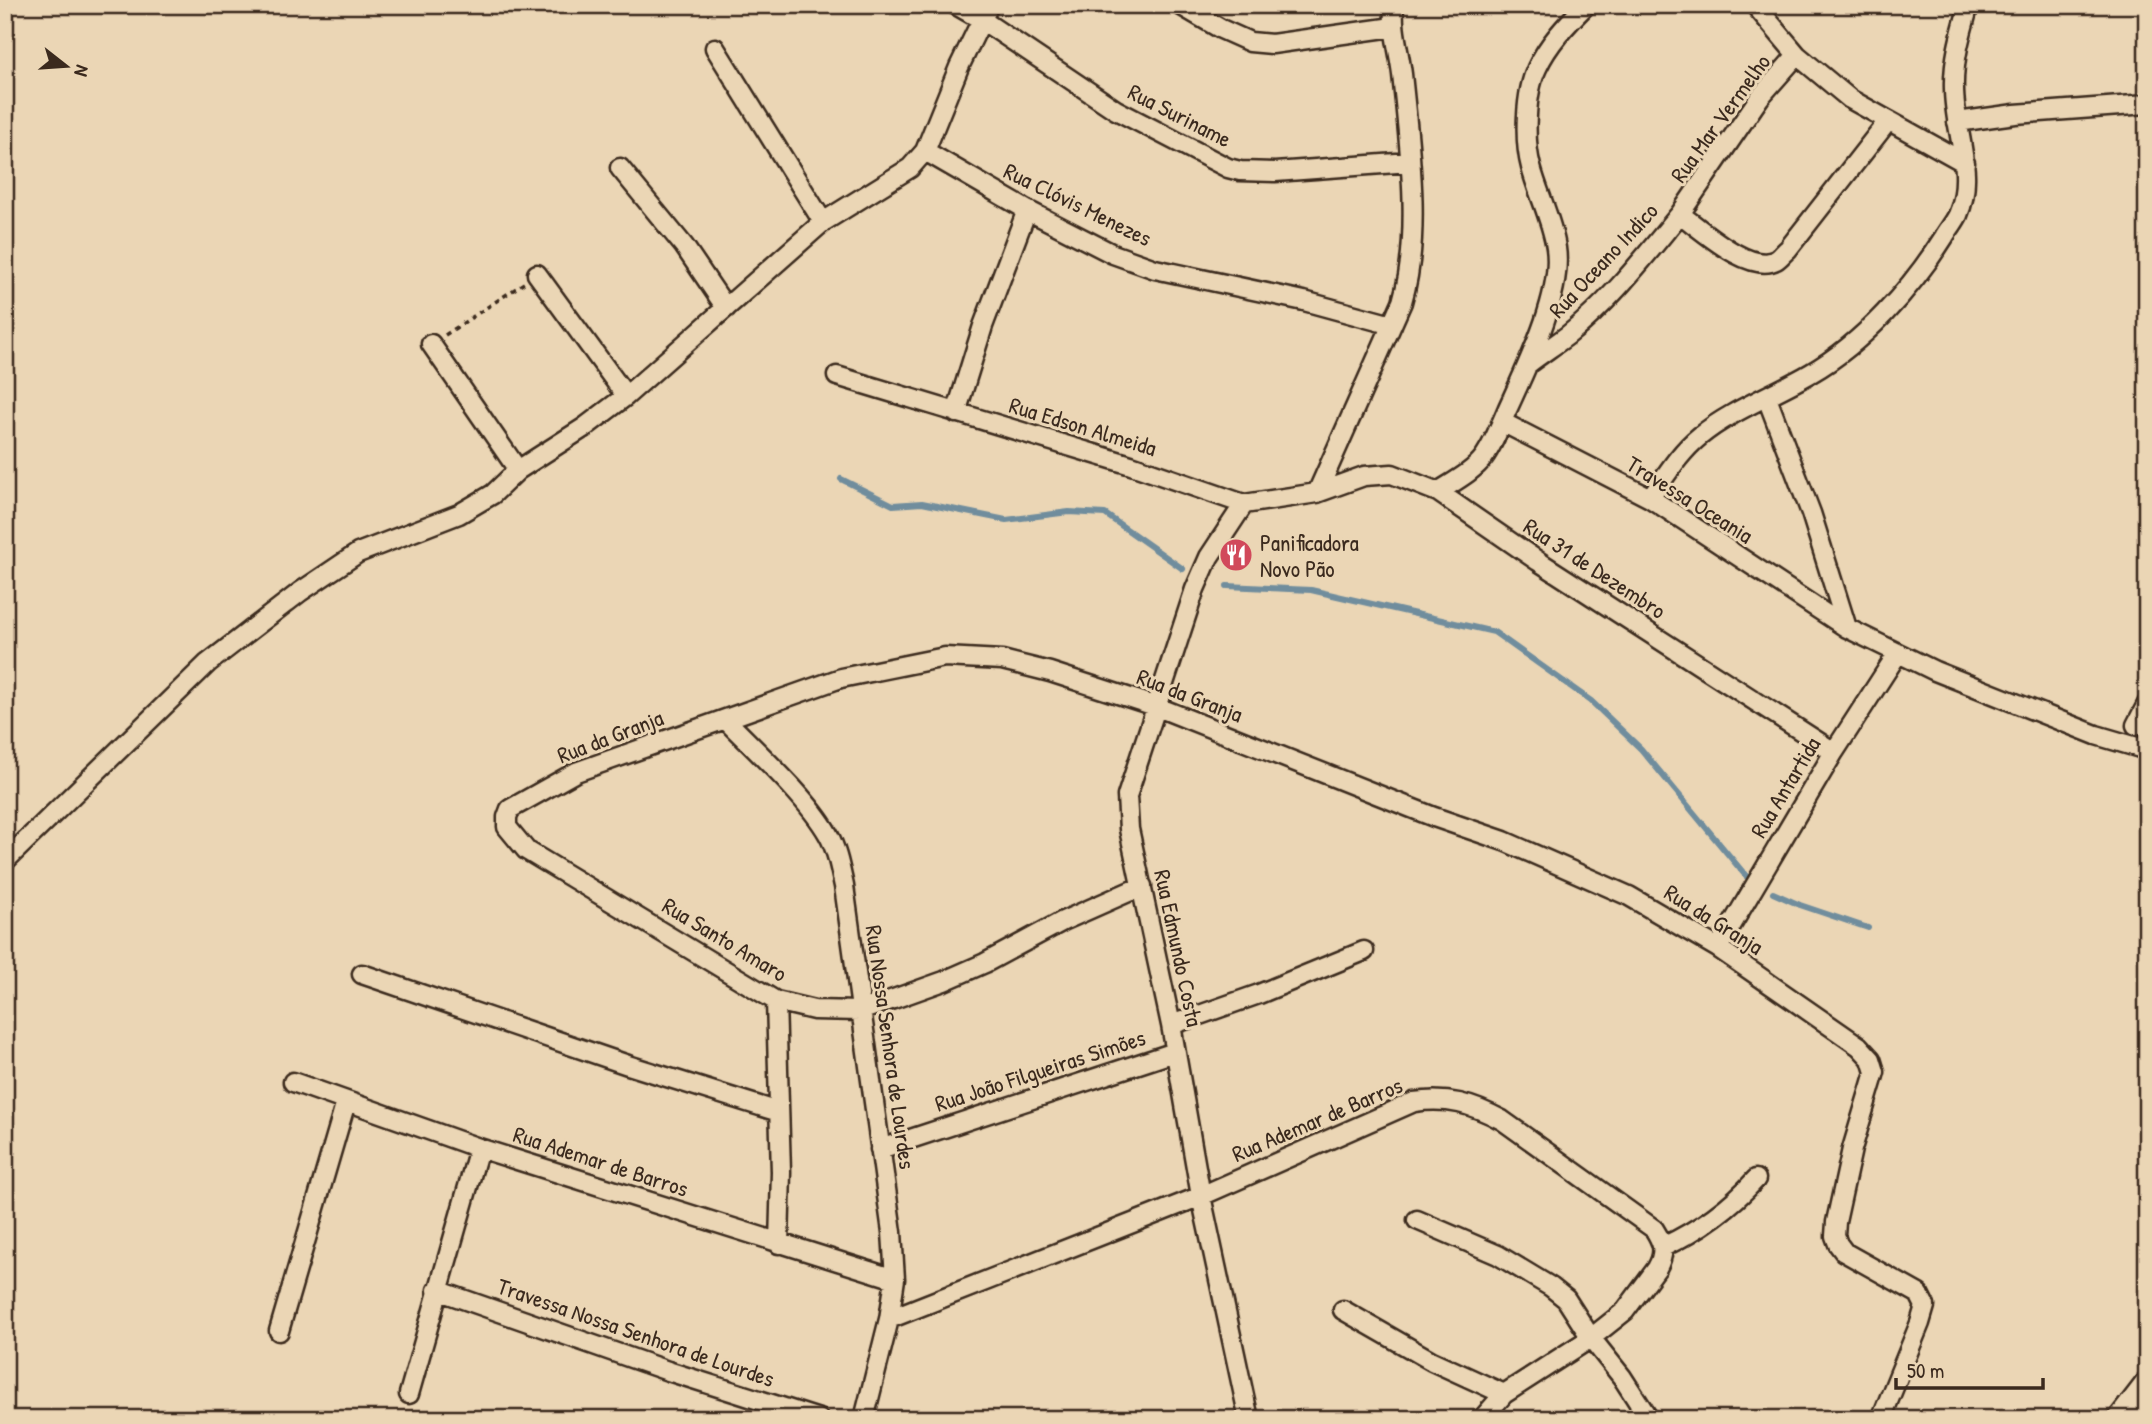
<svg xmlns="http://www.w3.org/2000/svg" width="2152" height="1424" font-family="'Patrick Hand',sans-serif">
	<style>
		.shadow { fill: #0003 }
		.lines { fill: none; stroke-linecap: round; stroke-linejoin: round }
		.stream { stroke: #6f8d9d; stroke-width: 6 }
		.building { fill: #ccb0dd; stroke: #3b2a1e; stroke-width: 2 }
		.minor-casing { stroke: #3b2a1e; stroke-width: 23 }
		.tertiary-casing { stroke: #3b2a1e; stroke-width: 28 }
		.path { stroke: #3b2a1e; stroke-width: 3.5; stroke-dasharray: 5 5; stroke-linecap: butt }
		.minor { stroke: #ebd6b5; stroke-width: 18 }
		.tertiary { stroke: #ebd6b5; stroke-width: 23 }
		.labels { text-anchor: middle; dominant-baseline: central; stroke-width: 6; stroke-linejoin: round; paint-order: stroke }
		.street-label { font-size: 23px; fill: #3b2a1e; stroke: #ebd6b5 }
		.poi-label { font-size: 23px; fill: #3b2a1e; stroke: #ebd6b5; text-anchor: start }
	</style>
	<rect width="100%" height="100%" fill="#ebd6b5"/>
	<filter id="ink" filterUnits="userSpaceOnUse"><feTurbulence type="fractalNoise" baseFrequency=".0143" numOctaves="2"/><feDisplacementMap in="SourceGraphic" scale="14" xChannelSelector="R" yChannelSelector="G"/><feConvolveMatrix kernelMatrix="1 2 1 2 8 2 1 2 1" color-interpolation-filters="sRGB"/></filter>
	<g filter="url(#ink)">
		<!-- shadow -->
		<path class="shadow" d="M1241,544L1246,547L1251,563L1236,568L1232,566Z"/>
		<g class="lines">
			<!-- stream -->
			<path class="stream" d="M841,479L893,505L922,503L1006,520L1069,512L1105,514L1183,569
				M1227,586L1311,590L1494,632L1591,701L1641,749L1746,876
				M1773,893L1800,905L1868,928"/>
		</g>
		<!-- building -->
		<path class="building" d="M1241,542L1248,561L1230,567L1225,553L1230,546Z"/>
		<g class="lines">
			<defs>
				<path id="minor" d="M956,5L982,20L1116,110L1228,168L1240,171L1275,172L1410,162
					M1180,5L1221,29L1250,42L1272,44L1393,27
					M1755,5L1797,55L1850,99L1965,163
					M715,48L823,222
					M1797,55L1760,97L1680,214C1701,229 1749,274 1776,260C1780,258 1784,252 1788,249L1888,121
					M1957,122L2015,114L2147,104
					M925,151L1027,210L1113,254L1155,269L1304,301L1392,325
					M620,168L684,246L726,308
					M537,274L626,396
					M431,344L518,470
					M1528,364C1541,354 1555,345 1568,335C1611,301 1645,256 1680,214
					M837,376L1131,465L1244,504L1317,493L1364,476L1392,474L1438,492L1538,561L1834,752
					M1767,398L1811,513L1847,628
					M956,413L983,326L1027,210
					M1502,422L1650,498L1847,628L1935,671L2096,735L2147,750
					M1438,492C1453,482 1473,472 1484,457C1494,443 1500,426 1507,410C1526,368 1563,294 1556,248C1552,220 1538,194 1531,167C1524,141 1525,93 1537,68C1548,44 1567,24 1586,5
					M1317,493L1402,302C1422,235 1409,143 1402,74C1399,50 1392,30 1394,5
					M1650,498C1665,477 1679,453 1700,436C1730,411 1775,394 1811,373C1863,343 1911,289 1944,237C1948,230 1954,223 1958,215C1976,173 1954,131 1954,89C1953,60 1961,33 1969,5
					M1244,504L1209,557L1195,589L1127,796L1129,829L1171,1025L1201,1196L1249,1419
					M726,720C757,752 806,796 828,834C837,850 840,868 844,886L892,1232L895,1279L889,1319L864,1419
					M2136,725L2147,704
					M5,861L208,663L300,592L358,553L459,514L493,494L518,470L585,427L626,396L823,222L910,168L925,151L959,67L989,5
					M1142,886L1063,921L985,963L944,981L860,1011L814,1010L776,1001L526,850L507,827V817L510,809L576,772L841,678L945,657L1002,660L1050,672L1155,706L1434,817L1504,841L1629,896L1718,948L1859,1046L1871,1059L1875,1072L1852,1149L1836,1222L1835,1236L1838,1244L1844,1252L1919,1294L1925,1306L1920,1323L1881,1419
					M1718,948L1834,752L1898,653
					M362,974L628,1065L779,1112
					M776,1001L781,1172L779,1244
					M1171,1025L1259,994L1364,951
					M293,1082L479,1148L895,1279
					M880,1149L1175,1052
					M1417,1220L1498,1255L1551,1287L1566,1299L1591,1338L1622,1377L1649,1419
					M1663,1247C1699,1230 1730,1208 1756,1179
					M437,1290L668,1371L819,1419
					M1343,1310L1432,1361L1504,1394
					M889,1319L1201,1196L1414,1102C1448,1097 1472,1104 1502,1120L1654,1229C1663,1243 1666,1252 1657,1268L1625,1311L1591,1338L1504,1394L1482,1419
					M279,1331L346,1102
					M409,1394L479,1148"/>
				<path id="tertiary" d="M2120,1419L2147,1384"/>
			</defs>
			<!-- minor casing -->
			<use href="#minor" class="minor-casing"/>
			<!-- tertiary casing -->
			<use href="#tertiary" class="tertiary-casing"/>
			<!-- path -->
			<path class="path" d="M445,335L524,283
				M401,1419L404,1410"/>
			<!-- minor -->
			<use href="#minor" class="minor"/>
			<!-- tertiary -->
			<use href="#tertiary" class="tertiary"/>
		</g>
	</g>
	<!-- icons -->
	<defs>
		<symbol id="restaurant-disc" viewBox="-11 -11 22 22"><circle r="9.5" fill="#d1495b" stroke="#ebd6b5"/><path d="M-5-6h1v4h1v-4h1v4h1v-4h1v5L-1.5 .5V6h-2V.5L-5-1ZM5-6V6H3V1.5H1.5Q1.5-4 5-6Z" fill="#fff"/></symbol>
	</defs>
	<g fill-rule="evenodd">
		<use href="#restaurant-disc" x="1217" y="536" width="38" height="38"/>
	</g>
	<g class="labels">
		<!-- street labels -->
		<g class="street-label">
			<text transform="translate(1180 115) rotate(27)">Rua Suriname</text>
			<text transform="translate(1720 118) rotate(-54)">Rua Mar Vermelho</text>
			<text transform="translate(1078 204) rotate(26)">Rua Clóvis Menezes</text>
			<text transform="translate(1603 260) rotate(-47)">Rua Oceano Indico</text>
			<text transform="translate(1083 426) rotate(17)">Rua Edson Almeida</text>
			<text transform="translate(1690 499) rotate(32)">Travessa Oceania</text>
			<text transform="translate(1595 568) rotate(33)">Rua 31 de Dezembro</text>
			<text transform="translate(1190 695) rotate(21)">Rua da Granja</text>
			<text transform="translate(610 736) rotate(-21)">Rua da Granja</text>
			<text transform="translate(1785 787) rotate(-59)">Rua Antartida</text>
			<text transform="translate(1714 919) rotate(32)">Rua da Granja</text>
			<text transform="translate(725 939) rotate(31)">Rua Santo Amaro</text>
			<text transform="translate(1179 948) rotate(78)">Rua Edmundo Costa</text>
			<text transform="translate(891 1047) rotate(82)">Rua Nossa Senhora de Lourdes</text>
			<text transform="translate(1040 1070) rotate(-18)">Rua João Filgueiras Simões</text>
			<text transform="translate(1317 1119) rotate(-23)">Rua Ademar de Barros</text>
			<text transform="translate(601 1161) rotate(18)">Rua Ademar de Barros</text>
			<text transform="translate(636 1332) rotate(19)">Travessa Nossa Senhora de Lourdes</text>
		</g>
		<!-- poi labels -->
		<g class="poi-label">
			<text x="1260" y="542">Panificadora<tspan x="1260" dy="26">Novo Pão</tspan></text>
		</g>
	</g>
	<!-- margin -->
	<rect width="2152" height="1424" fill="none" stroke="#ebd6b5" stroke-width="28"/>
	<rect x="14" y="14" width="2124" height="1396" fill="none" stroke="#3b2a1e" stroke-width="2.5" filter="url(#ink)"/>
	<!-- north arrow -->
	<g transform="translate(66 66) rotate(107)" stroke="#ebd6b5" stroke-width="5" paint-order="stroke">
	<path d="M0-5L12 26L0 18L-12 26Z" fill="#3b2a1e"/>
	<text y="-10" font-size="19" font-weight="bold" text-anchor="middle" fill="#3b2a1e">N</text>
	</g>
	<!-- scale -->
	<path d="M1896 1378v10h147v-10" fill="none" stroke="#3b2a1e" stroke-width="3.5"/>
	<text x="1907" y="1378" font-size="21" fill="#3b2a1e" stroke="#ebd6b5" stroke-width="5" paint-order="stroke">50 m</text>
</svg>
